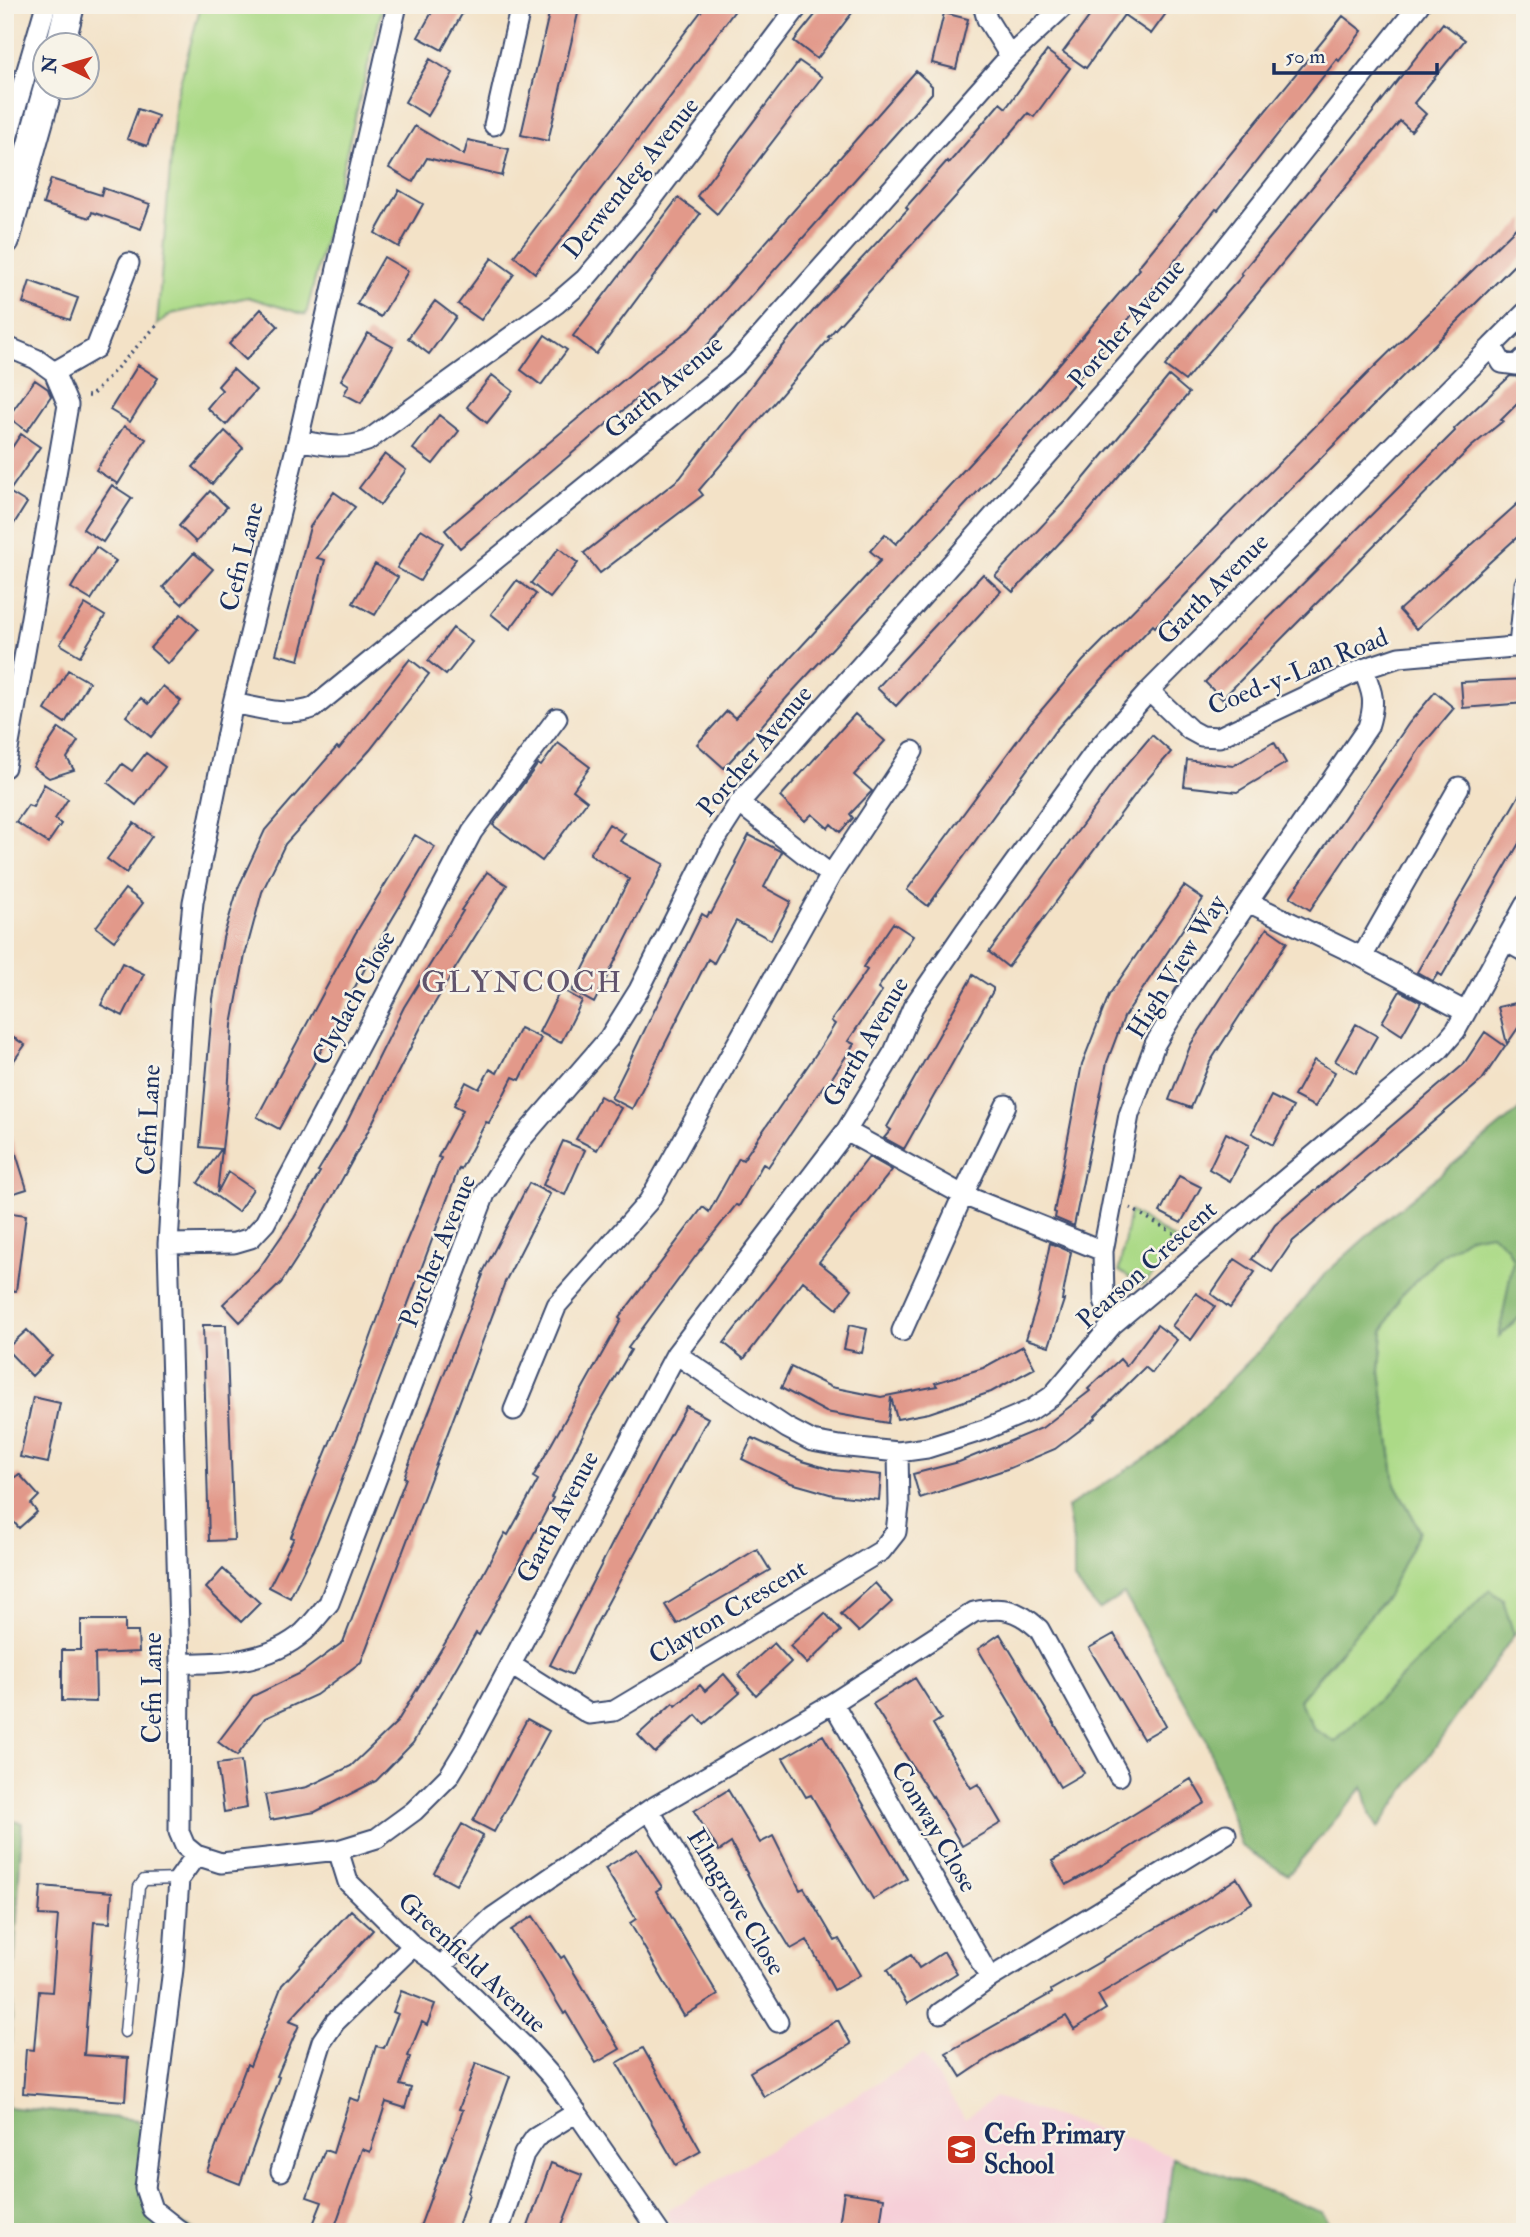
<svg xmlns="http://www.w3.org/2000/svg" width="1530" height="2237" font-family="'IM FELL Double Pica',serif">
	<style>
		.built { fill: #f6cfd8 }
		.green { fill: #acda87; stroke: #648472; stroke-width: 2 }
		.forest { fill: #89ba74; stroke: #527469; stroke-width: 2 }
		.building { fill: #e2998a }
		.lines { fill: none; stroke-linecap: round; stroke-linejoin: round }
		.service-casing { stroke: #3b4a6e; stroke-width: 13 }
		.minor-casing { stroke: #3b4a6e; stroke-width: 23 }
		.secondary-casing { stroke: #3b4a6e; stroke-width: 32 }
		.path { stroke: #3b4a6e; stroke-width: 3.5; stroke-dasharray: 2 5; stroke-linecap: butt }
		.service { stroke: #fff; stroke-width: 10 }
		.minor { stroke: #fff; stroke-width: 19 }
		.secondary { stroke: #fff; stroke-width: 28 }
		.labels { text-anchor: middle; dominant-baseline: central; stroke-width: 5; stroke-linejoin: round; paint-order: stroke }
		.street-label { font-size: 26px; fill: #1b2f5e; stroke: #f7f3e8 }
		.poi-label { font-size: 26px; font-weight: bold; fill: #1b2f5e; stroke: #f7f3e8; text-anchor: start }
		.quarter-label { font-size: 30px; letter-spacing: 2px; fill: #61546d; stroke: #f7f3e8 }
	</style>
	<rect width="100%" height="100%" fill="#f7f3e8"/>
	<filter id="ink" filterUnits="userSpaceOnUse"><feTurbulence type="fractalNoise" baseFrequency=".0143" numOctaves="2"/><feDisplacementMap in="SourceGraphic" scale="14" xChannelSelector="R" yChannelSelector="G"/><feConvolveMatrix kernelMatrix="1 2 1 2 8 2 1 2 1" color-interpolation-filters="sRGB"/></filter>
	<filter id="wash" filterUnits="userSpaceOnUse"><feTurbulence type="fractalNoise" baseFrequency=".00686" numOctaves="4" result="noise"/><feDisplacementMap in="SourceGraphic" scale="28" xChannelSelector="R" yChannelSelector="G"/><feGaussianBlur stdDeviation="1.57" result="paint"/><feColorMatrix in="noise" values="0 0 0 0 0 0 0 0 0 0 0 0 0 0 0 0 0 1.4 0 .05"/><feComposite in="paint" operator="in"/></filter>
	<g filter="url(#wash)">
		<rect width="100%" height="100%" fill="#f3e2c7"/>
		<!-- built -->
		<path class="built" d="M923,2055L965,2119L995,2097L1137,2142L1173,2157L1164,2232H675L666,2212Z"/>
		<!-- green -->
		<path class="green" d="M201,5H383L306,315L248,297L171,314L157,325L176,98Z
			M1130,1211L1185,1246L1142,1285L1119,1271Z
			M1492,1232L1507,1247L1513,1260L1500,1336L1525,1312V1621L1514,1635L1503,1600L1490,1591L1335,1743L1314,1729L1299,1700L1340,1653L1420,1530L1395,1484L1380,1371L1383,1331L1400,1297L1440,1256L1469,1237Z"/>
		<!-- forest -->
		<path class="forest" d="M1525,1105V1312L1499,1337L1513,1260L1507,1247L1491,1233L1469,1237L1440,1256L1400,1297L1383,1331L1380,1371L1395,1484L1420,1530L1387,1596L1299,1700L1314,1729L1335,1742L1490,1590L1503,1600L1514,1635L1378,1828L1371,1816L1363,1787L1288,1875L1241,1846L1207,1741L1124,1594L1099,1610L1074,1580V1548L1067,1507L1162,1448L1266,1344L1325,1274L1385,1220Z
			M5,1819L22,1823L7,2107L138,2120L157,2214L200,2232H5Z
			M1173,2157L1322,2212L1336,2232H1164Z"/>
		<g id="blocks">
			<!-- building -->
			<path class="building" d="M436,5H467L442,50L418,37Z
				M551,5H580L548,141L521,135Z
				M706,5H739L611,176L535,273L514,256Z
				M823,5H858L817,59L794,41Z
				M1098,5H1172L1151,34L1124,15L1086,68L1063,52Z
				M944,13L968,19L956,69L932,63Z
				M1343,16L1362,31L1339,61L1337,59L1218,210L1216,209L1127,321L1020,446L790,694L724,768L697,744L727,711L735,718L881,560L870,551L885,534L896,544L1037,390L1140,269L1138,267L1152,250Z
				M1443,23L1465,40L1414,103L1426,114L1411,131L1400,121L1185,381L1165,366L1195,328L1243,275L1241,273L1347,145Z
				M1047,51L1070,68L1034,117L1028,113L986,163L828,337L830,338L699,490L703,495L600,573L584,553L680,478L767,365L813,311L908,209L906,207L947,161L949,163L1000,103L1006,108Z
				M430,59L453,73L428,116L405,102Z
				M799,61L822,77L717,214L697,196Z
				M916,71L932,86V93L704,349L660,379L460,548L445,530L646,361L689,330Z
				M138,109L158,116L147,146L127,139Z
				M415,126L464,155L468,140L509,149L502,176L427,158L413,182L389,168Z
				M51,179L101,195L103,188L150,204L141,229L92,212L90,218L43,204Z
				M399,190L423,204L399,247L375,233Z
				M678,198L700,214L596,354L573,336Z
				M1525,219V254L1242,537L1241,536L1155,627L1153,625L1087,695L1055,731L928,906L907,890L1031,722L1083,661L1368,373Z
				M384,257L408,271L381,317L357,304Z
				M492,258L514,274L481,320L458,304Z
				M30,281L78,298L70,320L23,303Z
				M435,301L456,317L429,354L408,338Z
				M261,309L278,326L246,360L229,344Z
				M368,333L393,347L361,403L344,394L349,385L341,380Z
				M545,335L567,350L541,385L521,370Z
				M138,365L158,378L130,422L110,410Z
				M233,369L256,390L226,425L207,408L222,390L218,386Z
				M1525,374V396L1501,420L1503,421L1471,447L1222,699L1205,682L1436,450L1455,431L1454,429L1510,376L1520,377Z
				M492,375L513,391L487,423L467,407Z
				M1169,376L1189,393L1084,517L1013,592L995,576L1067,499Z
				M35,380L48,389L51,396L27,431L8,417Z
				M439,415L459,431L433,464L413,449Z
				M124,426L146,439L118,484L96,470Z
				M225,431L243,448L212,484L193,467Z
				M21,434L40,447L9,492L27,503L5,538V458Z
				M385,454L406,470L380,505L359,488Z
				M112,485L132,498L103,542L83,529Z
				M210,491L227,507L196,542L179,526Z
				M334,492L355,507L317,558L325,560L299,660L276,654L310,527Z
				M1525,497V530L1416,629L1399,610Z
				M421,529L443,543L420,581L397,568Z
				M96,547L116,561L91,600L71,588Z
				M559,548L578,563L550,598L531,583Z
				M194,553L213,569L182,604L163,587Z
				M375,564L398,577L375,615L353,603Z
				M983,574L1001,591L896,706L877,688Z
				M517,580L536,594L510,629L491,614Z
				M85,604L105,616L80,656L60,644Z
				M181,614L198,629L168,664L150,648Z
				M453,628L472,642L446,675L428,661Z
				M410,659L429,674L370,750L285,844L262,892L245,955L232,1025L228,1097L217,1193L228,1172L253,1189L238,1212L198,1183L221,1149L200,1147L213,999L223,938L238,888L265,830L337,747L339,749Z
				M68,670L89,682L65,723L45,710Z
				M1525,679V703L1463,708L1461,682Z
				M163,686L181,701L151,737L126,716L141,698L148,704Z
				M1435,692L1454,708L1421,747L1310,910L1290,897L1409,723Z
				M855,714L885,741L854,775L872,791L850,814L853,818L840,832L831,824L828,828L812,814L805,821L780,797Z
				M59,728L78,741L67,758L74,770L49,778L33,767Z
				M1152,735L1171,752L1139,789L1008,967L989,952L1124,768Z
				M1274,742L1286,763L1237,792L1184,786L1187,760L1233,766Z
				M558,743L590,767L573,790L587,801L542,861L493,825L538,764L541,766Z
				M146,753L165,767L136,805L108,783L122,764L132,771Z
				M44,784L68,799L55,819L61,824L48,843L16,822L28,805L33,807Z
				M1525,785V833L1442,976L1438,973L1433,981L1417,972Z
				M134,823L152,836L126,873L107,859Z
				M609,824L625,834L620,841L664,864L594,1003L572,991L629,879L590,854Z
				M415,835L435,847L385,931L279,1129L257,1117L355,934Z
				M749,835L782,852L764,887L791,902L771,940L736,921L714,963L708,959L632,1109L611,1098L702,914L707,917L709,913L711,914L737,864L735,862Z
				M487,872L507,885L453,972L422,1025L363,1141L310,1238L281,1283L240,1322L223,1304L258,1270L294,1218L320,1172L318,1171L343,1130L404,1007L463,911L461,910Z
				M1184,886L1203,899L1124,1017L1107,1062L1074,1226L1055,1218L1056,1213L1054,1212L1082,1064L1109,995Z
				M125,889L143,903L114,941L96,927Z
				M893,923L913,936L878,988L882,991L848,1041L854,1044L826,1087L824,1085L768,1167L763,1164L739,1206L736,1205L695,1257L628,1348L631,1350L592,1417L551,1497L553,1498L491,1614L479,1635L476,1633L413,1743L376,1781L315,1812L270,1820L265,1795L307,1787L351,1766L397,1722L453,1630L505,1533L508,1535L523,1508L538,1480L533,1477L621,1320L619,1318L703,1207L709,1212L739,1158L743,1160L818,1051L835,1024L831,1021L867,970L863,967Z
				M1267,928L1287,942L1210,1062L1191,1108L1169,1100L1191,1044Z
				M122,963L144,974L123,1016L101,1005Z
				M973,975L993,988V991L904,1149L884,1138L891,1130L887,1127Z
				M561,989L582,1001L561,1043L539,1032Z
				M1400,991L1421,1002L1402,1035L1382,1022Z
				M1525,1001V1027L1518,1028L1507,1044L1498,1007Z
				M1356,1024L1377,1036L1356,1073L1335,1061Z
				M520,1028L541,1038L520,1080L513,1077L489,1123L486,1122L461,1169L459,1168L334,1501L314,1549L290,1598L269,1587L294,1538L291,1537L354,1384L401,1254L441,1158L438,1157L463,1110L454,1105L466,1082L479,1089L490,1069L497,1073Z
				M5,1032L25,1045L5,1073Z
				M1485,1032L1505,1046L1482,1080L1293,1241L1272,1272L1252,1259L1275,1225L1463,1065Z
				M1314,1060L1335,1072L1315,1107L1294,1096Z
				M600,1096L621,1108L597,1150L576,1139Z
				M1271,1096L1293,1107L1273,1145L1252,1133Z
				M9,1131L27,1189L5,1196V1132Z
				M1226,1133L1249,1145L1230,1181L1209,1169Z
				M563,1141L585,1150L565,1195L543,1185Z
				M869,1157L892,1170L819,1262L852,1289L837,1309L803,1281L744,1359L724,1343Z
				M1179,1176L1201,1187L1181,1223L1160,1212Z
				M529,1183L550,1194L505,1282L361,1662L316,1695L265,1718L237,1756L218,1742L253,1696L301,1673L343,1642L406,1478L404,1477L425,1422L483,1275L482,1274Z
				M5,1212L26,1215L16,1291L5,1290Z
				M1050,1243L1071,1252L1062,1300H1064L1049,1346L1026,1339L1039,1297Z
				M1235,1259L1255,1272L1230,1308L1211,1294Z
				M1196,1293L1215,1306L1191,1340L1172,1326Z
				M203,1325H226L234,1540L209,1541Z
				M849,1325L867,1329L862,1353L844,1349Z
				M1157,1325L1177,1340L1152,1373L1145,1367L1095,1416L1096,1418L1055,1449L1010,1468L920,1498L913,1474L959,1462L1042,1428L1090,1391L1088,1389L1120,1359L1126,1366Z
				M27,1330L52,1356L32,1376L6,1349Z
				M1023,1346L1035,1368L991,1392L929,1413L897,1419L891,1397L888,1423L826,1412L781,1388L791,1367L831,1387L881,1397L937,1386L935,1383L983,1368Z
				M33,1397L60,1403L48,1463L20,1457Z
				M686,1406L708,1418L593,1630L572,1675L550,1665L614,1540Z
				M752,1438L802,1461L833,1470L881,1475L879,1500L833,1495L809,1488L791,1483L742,1459Z
				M19,1474L39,1496L31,1504L37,1512L19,1528L5,1512V1485Z
				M757,1549L770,1570L677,1624L665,1605Z
				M223,1569L260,1603L241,1622L206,1588Z
				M875,1583L892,1602L859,1632L841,1614Z
				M825,1613L841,1631L807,1664L790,1646Z
				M81,1620H125V1632H138L139,1652L95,1654L96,1702L62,1701V1650H81Z
				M1000,1634L1084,1773L1060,1787L978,1649Z
				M1114,1634L1166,1726L1143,1739L1089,1648Z
				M774,1643L791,1662L756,1695L738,1675Z
				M724,1674L740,1693L704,1724L696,1715L655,1753L638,1735L673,1703L676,1706L700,1685L705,1691Z
				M915,1678L941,1719L933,1724L971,1788L978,1784L1001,1823L962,1846L933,1796L932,1797L873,1704Z
				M527,1719L549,1731L494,1832L473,1821Z
				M823,1735L907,1879L873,1899L811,1795L806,1797L783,1758Z
				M241,1761L247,1808L224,1812L217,1764Z
				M1191,1779L1205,1803L1151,1834L1106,1863L1066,1885L1052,1861L1105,1832Z
				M728,1790L760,1843L773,1836L800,1890L804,1888L835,1941L839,1939L860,1975L834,1990L807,1940L791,1949L764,1905L731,1843L719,1851L694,1811Z
				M462,1824L483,1836L456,1885L434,1873Z
				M637,1849L662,1887L656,1891L718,1995L684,2016L630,1923L636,1919L605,1868Z
				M1237,1878L1252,1903L1098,1995L1106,2009L1074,2029L1066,2016L992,2056L961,2077L946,2053L1052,1993L1051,1990L1103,1960L1102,1959L1206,1899Z
				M41,1886L112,1892L110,1923L94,1922L84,2055L128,2058L125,2101L23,2093L26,2049L34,2050L39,1991L52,1992L58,1916L39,1915Z
				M351,1910L373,1930L289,2021L299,2025L277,2076L279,2077L240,2184L207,2171L247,2064L250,2066L282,1985Z
				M533,1916L561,1958L564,1956L620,2049L596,2063L566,2012L564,2014L534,1964L511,1930Z
				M944,1952L957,1973L907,2004L887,1970L911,1955L919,1968Z
				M401,1991L435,2004L427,2025L422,2022L408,2056L410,2057L400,2085L411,2088L405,2108L386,2102L370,2152L362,2149L333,2232H310L322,2202L307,2197L316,2172L325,2150L333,2153L350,2098L359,2101L376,2046L384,2048L398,2014L393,2012Z
				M838,2020L851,2044L764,2097L750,2072Z
				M643,2048L701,2151L676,2165L617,2063Z
				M476,2063L510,2076L468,2193L469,2194L456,2232H418L463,2110L459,2109Z
				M551,2163L582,2175L559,2232H526Z
				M844,2192L884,2198L879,2232H838Z"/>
		</g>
	</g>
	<g filter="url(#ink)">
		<use href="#blocks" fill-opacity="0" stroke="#3b4a6e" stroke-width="2"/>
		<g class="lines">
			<defs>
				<path id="service" d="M125,2032L139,1887L144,1880L179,1879"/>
				<path id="minor" d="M397,5L298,440L233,703L193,902L182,1011L168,1244L180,1663L179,1832L185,1846L196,1855L221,1863L338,1850L348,1882L413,1946L441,1966L526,2048L553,2078L659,2232
					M983,5L987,19L1010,56
					M494,125L521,5
					M5,145L46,5
					M5,346L36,359L54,372L68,405L5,767
					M1492,346L1525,313
					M54,372L96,348L129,263
					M298,440C322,445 343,450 367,441L556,304L585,279L643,211L799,5
					M1519,646L1525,584
					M1149,691L1190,730L1201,736L1219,737L1363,669L1399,657L1525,646
					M233,703C259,708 288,717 313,708L736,364L1010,56L1065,5
					M739,803L831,875
					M1248,902L1362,957L1464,1011
					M1505,941L1525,952
					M1362,957L1459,787
					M846,1131L963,1195L1103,1251
					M168,1244L234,1243L251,1238L265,1223L472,832L557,718
					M1112,1325L1104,1300L1103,1251L1129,1115L1155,1044L1185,994L1368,727C1376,702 1373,693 1363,669
					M902,1331L963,1195L1006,1105
					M676,1354L787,1428L812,1441L839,1446L898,1452L927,1448L984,1430L1031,1410L1052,1396L1112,1325L1439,1050L1456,1030L1525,905
					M514,1410L557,1305L649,1201L831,875L913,751
					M180,1663C222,1664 270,1662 304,1632C313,1623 321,1612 329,1603L485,1194L518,1143L609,1038L639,990L712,845L739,803L1178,308L1419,5
					M511,1665L589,1714L614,1711L881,1551L896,1532L899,1506L898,1452
					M833,1703L990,1978
					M649,1810L778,2022
					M338,1850L377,1838L414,1811L449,1776L468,1745L676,1354L846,1131L894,1052L913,1007L965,931L1094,753L1149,691L1492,346L1502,363L1517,365L1525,357
					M441,1966L493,1917L649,1810L833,1703L974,1612C1003,1606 1017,1609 1039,1629L1119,1776
					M940,2013L990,1978L1226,1834
					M281,2171L322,2041L335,2022L413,1946
					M181,2232L152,2209L145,2188L173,1969L179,1879L196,1855
					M498,2232L524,2154L535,2138L577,2112"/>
				<path id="secondary" d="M60,46L70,5
					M5,240L48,88"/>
			</defs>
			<!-- service casing -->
			<use href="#service" class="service-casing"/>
			<!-- minor casing -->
			<use href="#minor" class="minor-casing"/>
			<!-- secondary casing -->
			<use href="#secondary" class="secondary-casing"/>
			<!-- path -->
			<path class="path" d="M87,396H91L157,325
				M1130,1208L1184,1239"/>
			<!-- service -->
			<use href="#service" class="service"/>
			<!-- minor -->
			<use href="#minor" class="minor"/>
			<!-- secondary -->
			<use href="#secondary" class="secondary"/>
		</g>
	</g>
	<!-- icons -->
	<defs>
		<symbol id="school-square" viewBox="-11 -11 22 22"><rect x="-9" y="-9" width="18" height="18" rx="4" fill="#c8321e" stroke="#f7f3e8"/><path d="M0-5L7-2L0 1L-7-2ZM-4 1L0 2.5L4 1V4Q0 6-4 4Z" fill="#fff"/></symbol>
	</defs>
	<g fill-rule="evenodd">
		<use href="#school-square" x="944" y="2132" width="35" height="35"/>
	</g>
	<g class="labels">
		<!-- street labels -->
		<g class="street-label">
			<text transform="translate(631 178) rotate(-51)">Derwendeg Avenue</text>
			<text transform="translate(1127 324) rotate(-49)">Porcher Avenue</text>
			<text transform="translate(664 387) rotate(-40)">Garth Avenue</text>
			<text transform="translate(242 557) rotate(-76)">Cefn Lane</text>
			<text transform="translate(1213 589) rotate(-45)">Garth Avenue</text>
			<text transform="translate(1298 672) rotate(-22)">Coed-y-Lan Road</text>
			<text transform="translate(755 751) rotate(-50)">Porcher Avenue</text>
			<text transform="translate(1177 967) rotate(-58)">High View Way</text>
			<text transform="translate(354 998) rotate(-62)">Clydach Close</text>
			<text transform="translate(866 1042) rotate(-60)">Garth Avenue</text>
			<text transform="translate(149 1120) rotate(-87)">Cefn Lane</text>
			<text transform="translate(438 1251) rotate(-68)">Porcher Avenue</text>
			<text transform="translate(1147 1265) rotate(-42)">Pearson Crescent</text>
			<text transform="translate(558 1517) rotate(-62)">Garth Avenue</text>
			<text transform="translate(728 1612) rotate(-31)">Clayton Crescent</text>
			<text transform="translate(153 1688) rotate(-90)">Cefn Lane</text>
			<text transform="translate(934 1827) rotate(60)">Conway Close</text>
			<text transform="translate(736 1902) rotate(59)">Elmgrove Close</text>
			<text transform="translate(472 1963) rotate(43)">Greenfield Avenue</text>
		</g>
		<!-- poi labels -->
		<g class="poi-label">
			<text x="984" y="2135">Cefn Primary<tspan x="984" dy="30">School</tspan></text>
		</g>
		<!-- quarter labels -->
		<g class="quarter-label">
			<text x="522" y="982">GLYNCOCH</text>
		</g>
	</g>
	<!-- margin -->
	<rect width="1530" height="2237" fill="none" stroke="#f7f3e8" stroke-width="28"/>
	<!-- north arrow -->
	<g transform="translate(66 66) rotate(275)"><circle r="33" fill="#f7f3e8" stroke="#9fa5b1" stroke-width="2"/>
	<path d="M0-5L12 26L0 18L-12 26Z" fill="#c8321e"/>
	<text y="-10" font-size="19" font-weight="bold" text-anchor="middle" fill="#1b2f5e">N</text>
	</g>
	<!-- scale -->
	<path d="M1274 63v10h163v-10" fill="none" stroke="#1b2f5e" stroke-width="3.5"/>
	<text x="1285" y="63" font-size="21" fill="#1b2f5e" stroke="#f7f3e8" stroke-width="5" paint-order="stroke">50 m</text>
</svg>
